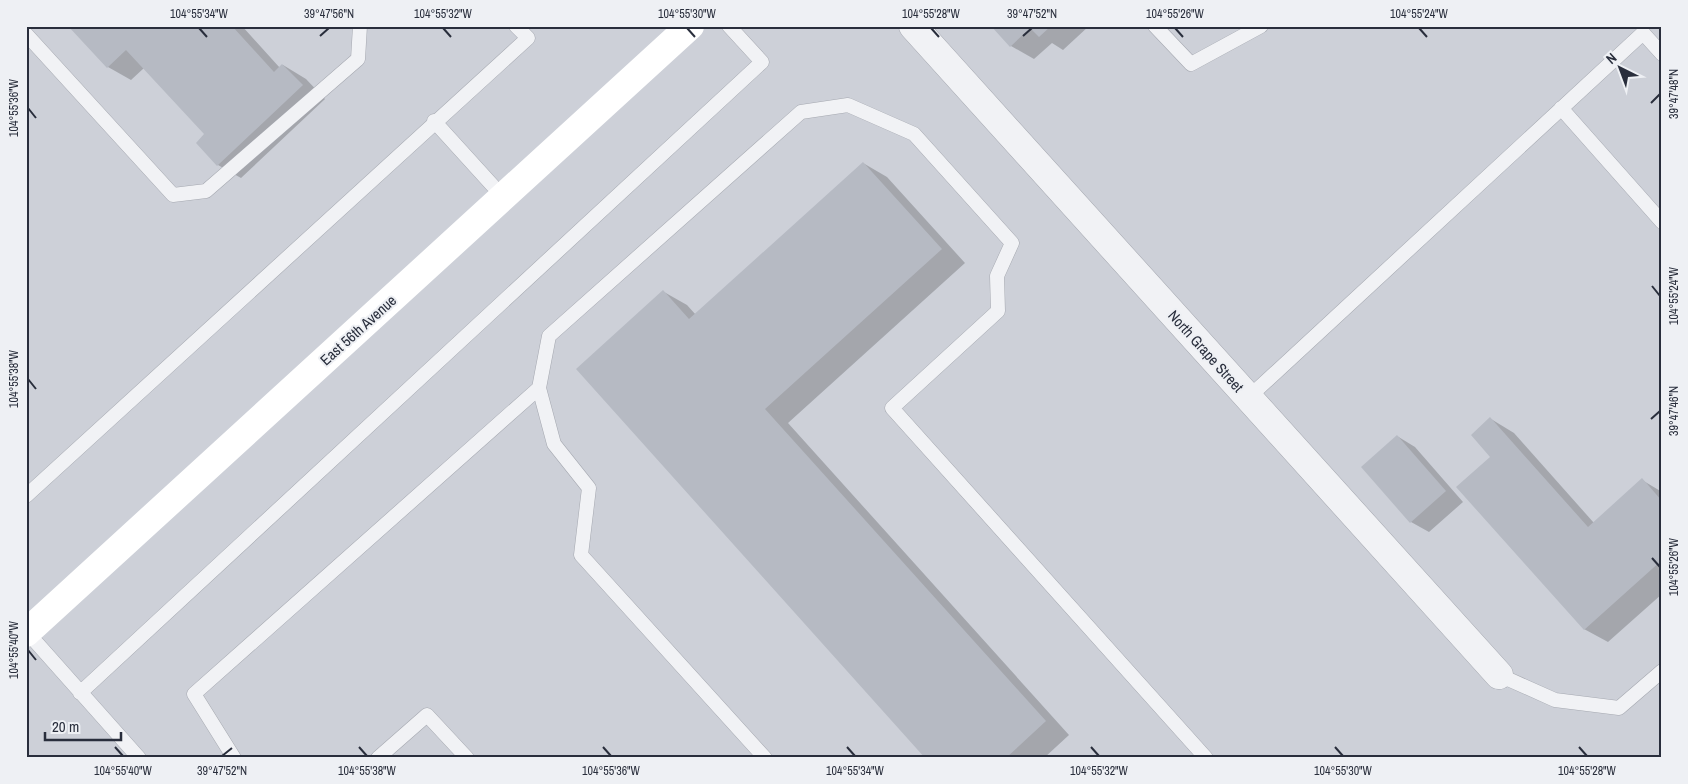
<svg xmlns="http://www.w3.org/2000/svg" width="1688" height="784" font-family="'Archivo Narrow',sans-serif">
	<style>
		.built { fill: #cdd0d8 }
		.shadow { fill: #0003 }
		.building { fill: #b6bac3 }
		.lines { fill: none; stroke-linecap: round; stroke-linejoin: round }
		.lane-casing { stroke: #a5a8b0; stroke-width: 15 }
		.street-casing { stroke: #a5a8b0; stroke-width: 29 }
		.lane { stroke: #f1f2f5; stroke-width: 14 }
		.street { stroke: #f1f2f5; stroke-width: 28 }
		.secondary { stroke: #fff; stroke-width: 28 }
		.ticks { fill: none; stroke: #292e3c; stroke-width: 2 }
		.labels { text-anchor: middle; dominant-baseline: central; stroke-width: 4; stroke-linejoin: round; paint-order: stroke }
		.street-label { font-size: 15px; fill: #292e3c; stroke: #eef0f4 }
		.neatline { fill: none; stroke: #292e3c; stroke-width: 2 }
		.ticks-label { font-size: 12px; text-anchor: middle; fill: #292e3c }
	</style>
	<rect width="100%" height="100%" fill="#dfe1e7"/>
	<!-- built -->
	<path class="built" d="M26,26H1662V758H26Z"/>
	<!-- shadow -->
	<path class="shadow" d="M70,26H242L280,68L283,65L306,79L325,99L241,178L218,165L206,134L144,68L131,80L108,67Z
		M993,26H1089L1063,50L1052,43L1034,59L1011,46Z
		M863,163L887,177L965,263L788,423L1069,735L1044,758H927L664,292L687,305L696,315Z
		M1491,419L1514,433L1594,523L1642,480L1662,492V594L1608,642L1584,629L1492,457Z
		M1397,436L1415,447L1463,502L1429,532L1411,522Z"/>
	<!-- building -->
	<path class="building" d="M68,26H232L274,72L282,64L303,85L217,166L196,143L204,134L126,50L107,68Z
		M991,26H1051L1039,37L1030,28L1010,47Z
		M863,162L942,249L765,409L1046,721L1006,758H925L576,369L663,290L689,319Z
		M1490,417L1588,527L1642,478L1662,501V560L1584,630L1456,487L1490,457L1471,435Z
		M1397,435L1446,491L1410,523L1361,467Z"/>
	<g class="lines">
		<defs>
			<path id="lane" d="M1155,26L1191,64L1261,26
				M26,34L173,195L206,191L358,59L360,26
				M1561,108L1662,222
				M434,121L503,197
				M539,388L554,444L589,488L581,555L765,758
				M1248,398L1643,33L1662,54
				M26,496L528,38L516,26
				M27,632L139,758
				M1499,675L1555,700L1619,708L1662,671
				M80,693L762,62L729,26
				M234,758L194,694L539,388L549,336L801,112L848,105L914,134L1012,243L997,276L998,311L892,408L1206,758
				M378,758L427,715L467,758"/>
			<path id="street" d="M913,26L1499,675"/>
		</defs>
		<!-- lane casing -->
		<use href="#lane" class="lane-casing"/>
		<!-- street casing -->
		<use href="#street" class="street-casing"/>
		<!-- lane -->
		<use href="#lane" class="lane"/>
		<!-- street -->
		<use href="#street" class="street"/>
		<!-- secondary -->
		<path class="secondary" d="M26,633L690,26"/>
	</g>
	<!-- ticks -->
	<path class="ticks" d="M199,28L207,37M443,28L451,37M687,28L695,37M931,28L939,37M1175,28L1183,37M1419,28L1427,37M320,36L329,28M1023,36L1032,28M1651,103L1660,94M28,108L36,118M1652,286L1660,296M28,379L36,389M1651,419L1660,411M1652,558L1660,567M28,650L36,660M115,747L123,756M359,747L367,756M603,747L611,756M847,747L855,756M1091,747L1099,756M1335,747L1343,756M1579,747L1587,756M222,756L232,748"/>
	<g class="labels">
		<!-- street labels -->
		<g class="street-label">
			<text transform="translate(358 330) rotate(-42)">East 56th Avenue</text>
			<text transform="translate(1206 351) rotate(48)">North Grape Street</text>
		</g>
	</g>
	<!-- border -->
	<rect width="1688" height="784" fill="none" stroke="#eef0f4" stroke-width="55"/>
	<!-- north arrow -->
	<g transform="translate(1620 68) rotate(318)" stroke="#eef0f4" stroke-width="4" paint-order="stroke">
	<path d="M0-4L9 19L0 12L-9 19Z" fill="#292e3c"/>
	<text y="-8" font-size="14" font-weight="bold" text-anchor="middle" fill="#292e3c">N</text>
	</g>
	<!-- scale -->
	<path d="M45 732v8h76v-8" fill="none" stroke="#292e3c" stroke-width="2.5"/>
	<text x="52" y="732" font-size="15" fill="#292e3c" stroke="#eef0f4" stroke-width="4" paint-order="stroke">20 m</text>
	<rect x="28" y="28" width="1632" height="728" class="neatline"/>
	<g class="ticks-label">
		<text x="199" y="18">104°55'34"W</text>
		<text x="329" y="18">39°47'56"N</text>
		<text x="443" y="18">104°55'32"W</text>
		<text x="687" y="18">104°55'30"W</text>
		<text x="931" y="18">104°55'28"W</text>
		<text x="1032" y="18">39°47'52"N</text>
		<text x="1175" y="18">104°55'26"W</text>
		<text x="1419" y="18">104°55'24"W</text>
		<text transform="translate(1674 94) rotate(-90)" y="4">39°47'48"N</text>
		<text transform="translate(14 108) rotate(-90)" y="4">104°55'36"W</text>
		<text transform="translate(1674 296) rotate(-90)" y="4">104°55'24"W</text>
		<text transform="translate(14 379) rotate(-90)" y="4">104°55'38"W</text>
		<text transform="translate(1674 411) rotate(-90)" y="4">39°47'46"N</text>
		<text transform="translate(1674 567) rotate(-90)" y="4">104°55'26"W</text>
		<text transform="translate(14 650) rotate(-90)" y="4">104°55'40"W</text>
		<text x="123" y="775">104°55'40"W</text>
		<text x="222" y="775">39°47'52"N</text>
		<text x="367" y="775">104°55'38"W</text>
		<text x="611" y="775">104°55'36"W</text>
		<text x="855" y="775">104°55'34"W</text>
		<text x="1099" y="775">104°55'32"W</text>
		<text x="1343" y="775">104°55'30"W</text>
		<text x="1587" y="775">104°55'28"W</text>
	</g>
</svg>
